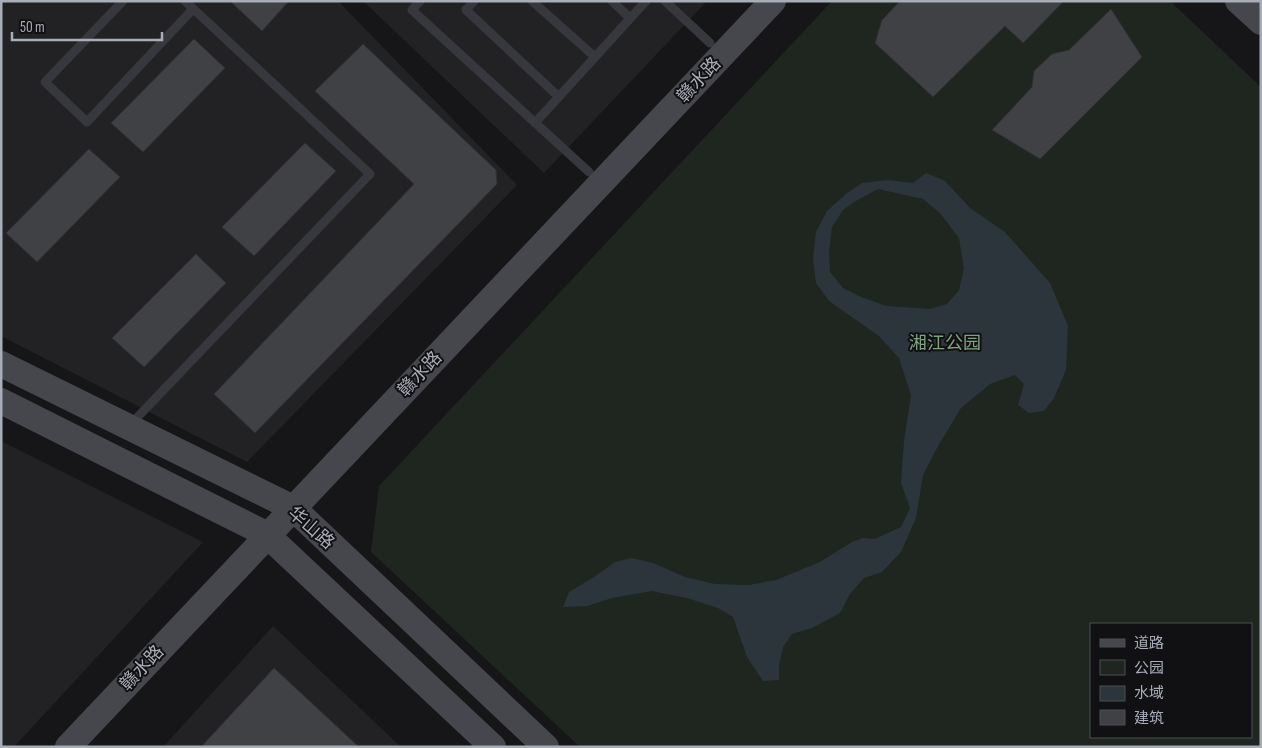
<svg xmlns="http://www.w3.org/2000/svg" width="1262" height="748" font-family="'Sofia Sans Condensed','Noto Sans SC',sans-serif">
	<style>
		.built { fill: #222225 }
		.green { fill: #1e261f; fill-rule: evenodd }
		.water { fill: #2c353c; fill-rule: evenodd }
		.building { fill: #404145; stroke: #303034 }
		.lines { fill: none; stroke-linecap: round; stroke-linejoin: round }
		.lane { stroke: #37383d; stroke-width: 9 }
		.secondary { stroke: #45474d; stroke-width: 26 }
		.labels { text-anchor: middle; dominant-baseline: central; stroke-width: 4; stroke-linejoin: round; paint-order: stroke }
		.street-label { font-size: 18px; fill: #a8adb8; stroke: #111113 }
		.park-label { font-size: 18px; fill: #7fa381; stroke: #111113 }
	</style>
	<rect width="100%" height="100%" fill="#161618"/>
	<!-- built -->
	<path class="built" d="M1,1H341L340,3L517,185L247,462L1,336Z
		M363,1H707L544,173Z
		M1,441L203,542L14,747H1Z
		M273,626L401,747H163Z"/>
	<!-- green -->
	<path class="green" d="M832,1H1170L1261,87V747H580L371,552L379,486ZM1091,624H1251V737H1091Z"/>
	<!-- water -->
	<path class="water" d="M926,173L945,181L970,208L1005,232L1050,283L1068,326L1066,370L1054,398L1044,411L1029,413L1018,405L1024,384L1015,375L990,384L961,408L937,448L923,475L916,518L901,552L882,572L864,578L850,594L840,613L812,628L792,634L783,647L779,666V680L763,681L747,657L733,617L718,608L687,598L652,591L612,598L587,606L563,607L569,592L594,577L615,562L631,558L653,563L685,577L715,584L749,585L776,580L820,562L852,542L863,538L875,539L901,527L910,508L901,483L904,441L911,395L899,358L879,336L829,301L816,283L813,259L816,232L827,211L847,193L862,183L888,180L913,183ZM878,189L923,199L940,213L959,238L964,269L959,290L947,304L930,309L886,306L859,296L843,288L830,272L829,252L832,227L843,210L854,202Z"/>
	<!-- building -->
	<path class="building" d="M230,1H289L262,31Z
		M900,1H1064L1023,43L1005,26L933,97L875,43L882,20Z
		M1111,9L1142,57L1040,159L992,130L1032,87L1034,71L1052,54L1069,50Z
		M194,39L225,68L143,152L111,123Z
		M363,44L496,170L497,184L255,433L214,394L414,184L315,91Z
		M305,143L336,171L254,256L222,227Z
		M89,149L120,177L37,262L6,233Z
		M196,254L226,283L144,367L112,338Z
		M274,668L359,747H201Z"/>
	<g class="lines">
		<!-- lane -->
		<path class="lane" d="M123,1L45,82L87,122L193,9
			M420,1L412,10L589,172
			M474,1L466,10L559,97
			M532,1L595,57
			M612,1L630,18
			M665,1L710,43
			M535,123L646,1
			M130,425L370,174L185,1"/>
		<!-- secondary -->
		<path class="secondary" d="M1238,1L1261,22
			M1,364L293,508L546,747
			M1,401L256,529L268,536L493,747
			M68,747L773,1"/>
	</g>
	<g class="labels">
		<!-- street labels -->
		<g class="street-label">
			<text transform="translate(699 80) rotate(-47)">赣水路</text>
			<text transform="translate(420 374) rotate(-47)">赣水路</text>
			<text transform="translate(311 528) rotate(41)">华山路</text>
			<text transform="translate(142 668) rotate(-47)">赣水路</text>
		</g>
		<!-- park labels -->
		<g class="park-label">
			<text x="945" y="343">湘江公园</text>
		</g>
	</g>
	<!-- border -->
	<rect width="1262" height="748" fill="none" stroke="#a8adb8" stroke-width="5"/>
	<!-- legend -->
	<rect x="1090" y="623" width="162" height="115" fill="#111113" stroke="#4d4f55"/>
	<rect x="1100" y="639" width="25" height="8" fill="#45474d" stroke="#4d4f55"/>
	<text x="1134" y="648" font-size="15" fill="#a8adb8">道路</text>
	<rect x="1100" y="660" width="25" height="15" fill="#1e261f" stroke="#4d4f55"/>
	<text x="1134" y="673" font-size="15" fill="#a8adb8">公园</text>
	<rect x="1100" y="686" width="25" height="15" fill="#2c353c" stroke="#4d4f55"/>
	<text x="1134" y="698" font-size="15" fill="#a8adb8">水域</text>
	<rect x="1100" y="710" width="25" height="15" fill="#404145" stroke="#4d4f55"/>
	<text x="1134" y="723" font-size="15" fill="#a8adb8">建筑</text>
	<!-- scale -->
	<path d="M12 32v8h150v-8" fill="none" stroke="#a8adb8" stroke-width="2.5"/>
	<text x="20" y="32" font-size="15" fill="#a8adb8" stroke="#111113" stroke-width="4" paint-order="stroke">50 m</text>
</svg>
